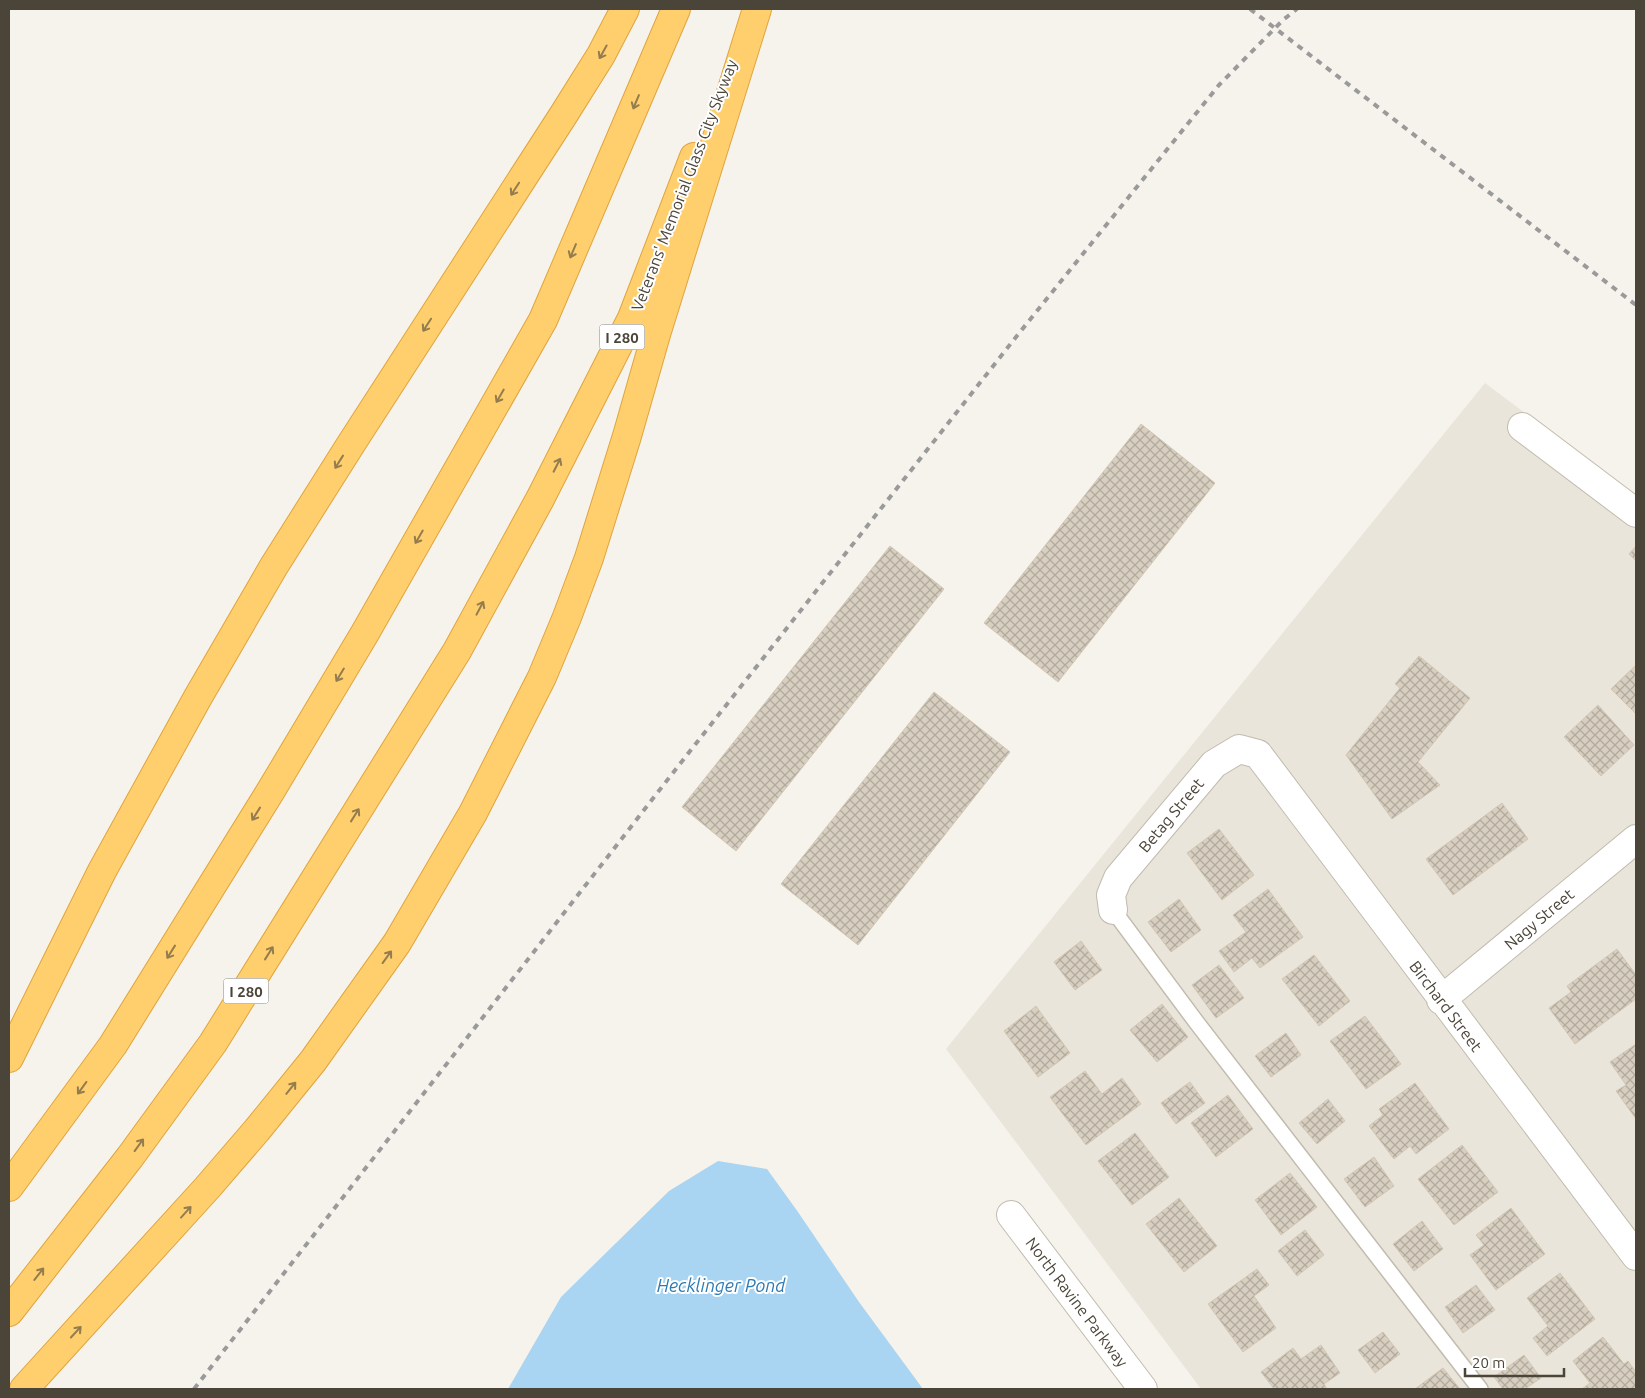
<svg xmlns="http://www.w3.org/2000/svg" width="1645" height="1398" font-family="Ubuntu,sans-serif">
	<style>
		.residential { fill: #eae5da }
		.water { fill: #a9d4f2 }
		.building { fill: url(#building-cross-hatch); stroke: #d3c7b4 }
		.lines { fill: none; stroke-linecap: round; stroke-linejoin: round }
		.service-casing { stroke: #c2bbae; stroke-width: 18 }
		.minor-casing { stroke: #c2bbae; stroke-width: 30 }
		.motorway-casing { stroke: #e0a43c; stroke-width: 30 }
		.service { stroke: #fff; stroke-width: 15 }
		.minor { stroke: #fff; stroke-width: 28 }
		.motorway { stroke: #ffcf6e; stroke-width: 28 }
		.rail { stroke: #9a9a9a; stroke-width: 4; stroke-dasharray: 6 6; stroke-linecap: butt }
		.oneway { stroke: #937c4e }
		.labels { text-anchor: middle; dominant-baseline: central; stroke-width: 4; stroke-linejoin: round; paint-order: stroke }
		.shield { fill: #fff; stroke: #817c74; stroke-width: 1 }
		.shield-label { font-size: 15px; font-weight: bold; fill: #4b4439 }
		.street-label { font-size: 16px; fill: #4b4439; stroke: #fff }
		.water-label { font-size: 18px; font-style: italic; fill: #2e7ab2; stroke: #fff }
	</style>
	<defs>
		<pattern id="building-cross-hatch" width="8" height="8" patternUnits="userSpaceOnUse" patternTransform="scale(1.25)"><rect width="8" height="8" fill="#d8cfc1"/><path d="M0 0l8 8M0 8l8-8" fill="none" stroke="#b1aa9e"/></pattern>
	</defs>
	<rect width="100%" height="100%" fill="#f6f3ec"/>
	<!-- residential -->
	<path class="residential" d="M1485,383L1636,496V1389H1201L946,1049Z"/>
	<!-- water -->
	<path class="water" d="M718,1161L767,1169L798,1212L859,1302L923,1389H508L561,1297L669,1191Z"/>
	<!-- building -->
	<path class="building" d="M1141,424L1215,483L1058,682L984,623Z
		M890,546L944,589L736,851L682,807Z
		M1636,546V561L1629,554Z
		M1419,656L1470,698L1418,762L1440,785L1392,819L1346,755L1400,688L1395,684Z
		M1636,665V714L1611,689Z
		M934,692L1010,752L858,945L781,884Z
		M1598,705L1634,745L1601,776L1564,737Z
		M1502,803L1528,839L1453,895L1426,859Z
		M1219,829L1254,875L1222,900L1187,853Z
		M1268,889L1303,937L1260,968L1252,958L1234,972L1219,951L1246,932L1233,915Z
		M1179,899L1201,930L1171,952L1148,922Z
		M1081,941L1102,970L1075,990L1054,962Z
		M1617,949L1636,975V999L1575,1044L1549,1008L1571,992L1567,986Z
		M1314,955L1350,1001L1319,1026L1282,979Z
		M1219,965L1244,998L1216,1018L1192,985Z
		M1162,1004L1188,1037L1157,1062L1130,1030Z
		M1036,1006L1070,1053L1038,1077L1004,1031Z
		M1365,1016L1401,1064L1366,1089L1330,1041Z
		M1286,1033L1301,1055L1271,1077L1255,1056Z
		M1636,1044V1119L1616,1091L1626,1085L1610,1062Z
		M1085,1071L1102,1094L1122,1078L1141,1104L1086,1145L1050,1097Z
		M1190,1082L1205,1103L1176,1124L1161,1103Z
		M1415,1083L1449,1129L1416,1154L1410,1146L1394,1159L1369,1126L1383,1115L1379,1109Z
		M1228,1095L1253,1129L1216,1157L1191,1123Z
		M1328,1099L1345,1121L1317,1144L1299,1123Z
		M1135,1133L1169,1177L1132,1205L1098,1161Z
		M1462,1145L1498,1192L1454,1225L1418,1179Z
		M1374,1157L1394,1186L1365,1207L1344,1179Z
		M1290,1173L1317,1207L1281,1235L1255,1200Z
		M1179,1198L1217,1246L1184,1272L1146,1224Z
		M1511,1208L1545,1254L1496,1290L1470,1255L1484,1245L1476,1235Z
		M1422,1221L1443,1249L1414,1271L1393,1244Z
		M1305,1230L1324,1255L1297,1276L1278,1251Z
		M1257,1269L1269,1285L1254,1296L1276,1328L1243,1352L1208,1304Z
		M1560,1273L1595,1319L1547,1356L1533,1338L1548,1326L1527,1298Z
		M1476,1285L1495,1310L1463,1333L1445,1307Z
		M1383,1332L1400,1354L1375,1373L1358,1350Z
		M1603,1337L1624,1364L1628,1361L1636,1372V1389H1582L1590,1383L1573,1361Z
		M1321,1345L1340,1373L1324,1384L1327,1389H1274L1261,1372L1293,1348L1301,1359Z
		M1524,1355L1541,1378L1525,1389H1503L1494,1377Z
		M1443,1368L1460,1389H1415Z"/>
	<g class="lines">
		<defs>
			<path id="service" d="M1113,910L1197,1023L1480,1389"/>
			<path id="minor" d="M1522,427L1636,513
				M1113,910L1111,895L1118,878L1214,764L1239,749L1258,754L1636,1256
				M1441,1000L1636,839
				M1011,1215L1143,1389"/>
			<path id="motorway" d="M9,1058L102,871L198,697L274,566L351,444L564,114L601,55L625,9
				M9,1187L113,1045L270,792L365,633L543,320L676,9
				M9,1312L130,1157L213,1043L457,651L540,499L632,318L694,157
				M24,1389L207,1188L257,1130L313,1061L397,943L473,813L542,677L567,617L589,558L627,436L657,331L757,9"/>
		</defs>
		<!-- service casing -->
		<use href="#service" class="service-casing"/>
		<!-- minor casing -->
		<use href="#minor" class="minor-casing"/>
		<!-- motorway casing -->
		<use href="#motorway" class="motorway-casing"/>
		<!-- service -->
		<use href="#service" class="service"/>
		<!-- minor -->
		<use href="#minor" class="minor"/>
		<!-- motorway -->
		<use href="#motorway" class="motorway"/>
		<!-- rail -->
		<path class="rail" d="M1250,9L1636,305
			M194,1389L672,774L1016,337L1219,85L1283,20L1297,9"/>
	</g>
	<!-- one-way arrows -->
	<defs><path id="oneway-shaft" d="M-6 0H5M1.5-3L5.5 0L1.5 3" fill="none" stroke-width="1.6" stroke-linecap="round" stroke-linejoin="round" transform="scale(1.25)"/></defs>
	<g class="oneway">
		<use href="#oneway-shaft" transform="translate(603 52) rotate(119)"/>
		<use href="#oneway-shaft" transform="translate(636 102) rotate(113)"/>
		<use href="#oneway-shaft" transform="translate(515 189) rotate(123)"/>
		<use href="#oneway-shaft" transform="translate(573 251) rotate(113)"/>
		<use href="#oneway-shaft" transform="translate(427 325) rotate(123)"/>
		<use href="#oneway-shaft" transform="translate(500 396) rotate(120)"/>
		<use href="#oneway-shaft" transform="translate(339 462) rotate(122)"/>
		<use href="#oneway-shaft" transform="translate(557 465) rotate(-63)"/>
		<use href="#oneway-shaft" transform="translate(419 537) rotate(120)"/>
		<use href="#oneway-shaft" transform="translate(480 608) rotate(-62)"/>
		<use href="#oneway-shaft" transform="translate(340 675) rotate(121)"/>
		<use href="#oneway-shaft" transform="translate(256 814) rotate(122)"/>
		<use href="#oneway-shaft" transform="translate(355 815) rotate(-58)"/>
		<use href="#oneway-shaft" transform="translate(171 952) rotate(122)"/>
		<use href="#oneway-shaft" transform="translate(269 953) rotate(-58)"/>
		<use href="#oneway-shaft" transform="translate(387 957) rotate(-54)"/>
		<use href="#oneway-shaft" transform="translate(82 1088) rotate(126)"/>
		<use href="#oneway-shaft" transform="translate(291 1088) rotate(-51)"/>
		<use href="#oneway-shaft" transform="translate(139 1145) rotate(-54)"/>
		<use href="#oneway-shaft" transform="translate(186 1212) rotate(-48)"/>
		<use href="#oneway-shaft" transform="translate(39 1274) rotate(-52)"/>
		<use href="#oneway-shaft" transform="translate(76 1332) rotate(-47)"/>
	</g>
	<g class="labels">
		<!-- shield labels -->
		<g class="shield">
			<rect x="599.5" y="324.5" width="45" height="25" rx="4"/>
			<rect x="223.5" y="978.5" width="45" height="25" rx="4"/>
		</g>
		<g class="shield-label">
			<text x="622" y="337">I 280</text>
			<text x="246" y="991">I 280</text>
		</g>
		<!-- street labels -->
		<g class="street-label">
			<text transform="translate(684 185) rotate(-69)">Veterans' Memorial Glass City Skyway</text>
			<text transform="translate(1171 815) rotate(-50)">Betag Street</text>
			<text transform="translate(1539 919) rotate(-40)">Nagy Street</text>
			<text transform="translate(1446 1006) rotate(53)">Birchard Street</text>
			<text transform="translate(1077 1302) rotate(53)">North Ravine Parkway</text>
		</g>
		<!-- water labels -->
		<g class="water-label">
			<text x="721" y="1285">Hecklinger Pond</text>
		</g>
	</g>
	<!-- border -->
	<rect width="1645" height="1398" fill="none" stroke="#4b4439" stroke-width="20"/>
	<!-- scale -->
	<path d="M1465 1368v8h99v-8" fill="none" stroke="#4b4439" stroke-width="2.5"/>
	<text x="1472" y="1368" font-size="15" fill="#4b4439" stroke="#ffffff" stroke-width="4" paint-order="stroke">20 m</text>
</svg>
